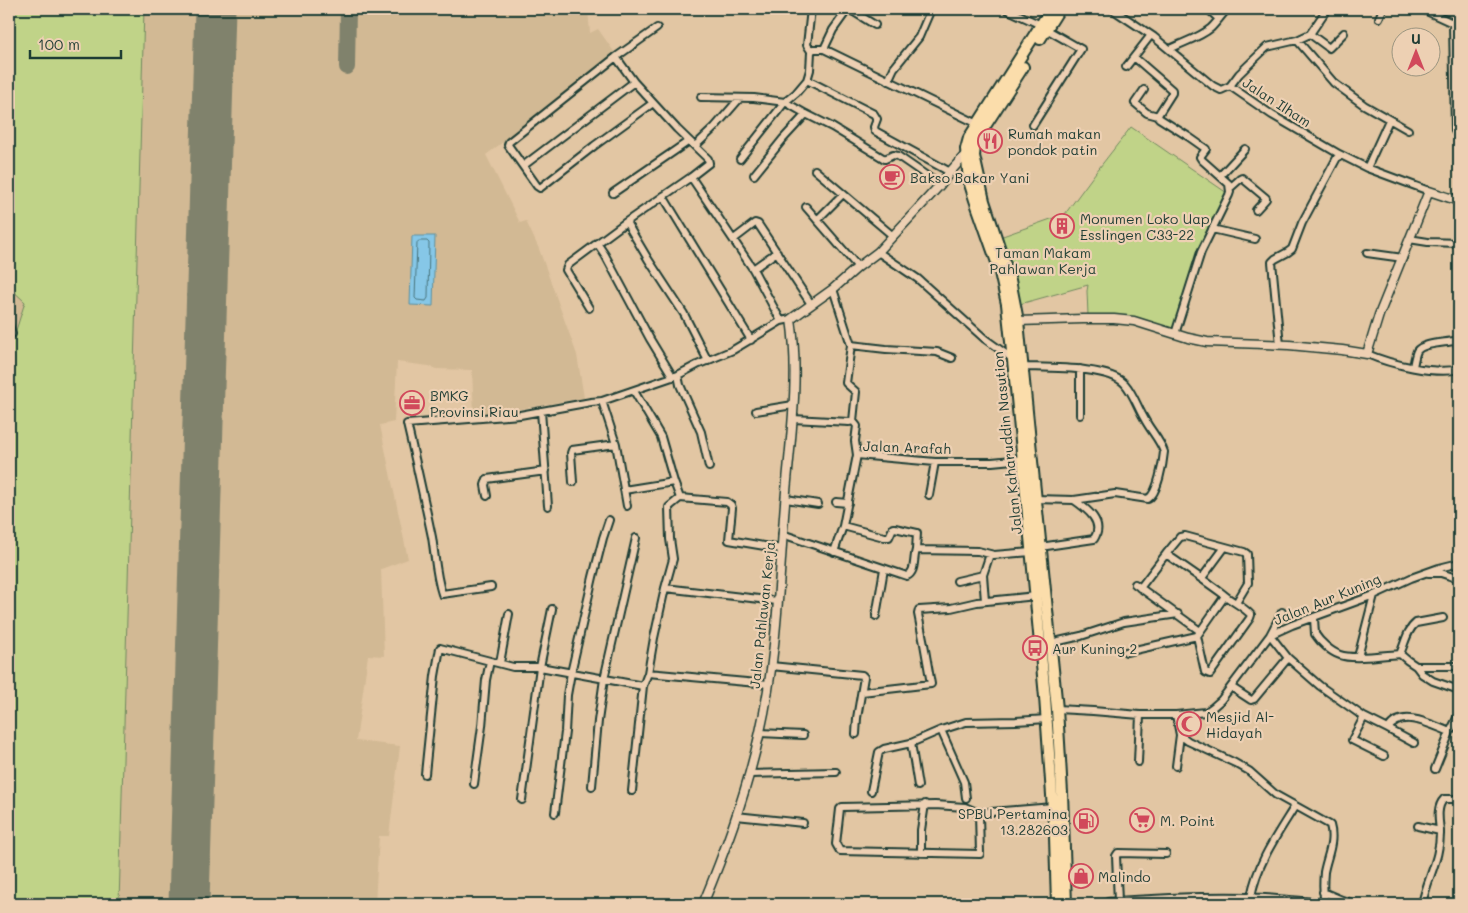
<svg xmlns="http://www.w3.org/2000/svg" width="1468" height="913" font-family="Mali,sans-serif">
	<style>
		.built { fill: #d2b994 }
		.green { fill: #c0d388; stroke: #70885e }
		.water { fill: #86c7e7; stroke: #5d909f }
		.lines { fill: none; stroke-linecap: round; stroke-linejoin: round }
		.shore { stroke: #48747c; stroke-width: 1 }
		.taxiway { stroke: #80826c; stroke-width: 16 }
		.runway { stroke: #80826c; stroke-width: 41 }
		.minor-casing { stroke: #1f3d34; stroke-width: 10 }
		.tertiary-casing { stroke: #1f3d34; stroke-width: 11 }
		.trunk-casing { stroke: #1f3d34; stroke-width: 14 }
		.minor { stroke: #edd0b3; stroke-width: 6 }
		.tertiary { stroke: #edd0b3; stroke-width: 8 }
		.trunk { stroke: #fbddab; stroke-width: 10 }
		.labels { text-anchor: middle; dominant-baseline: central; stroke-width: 4.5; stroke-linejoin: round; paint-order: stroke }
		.street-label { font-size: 14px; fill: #1f3d34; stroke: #edd0b3 }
		.poi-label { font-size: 14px; fill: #1f3d34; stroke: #edd0b3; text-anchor: start }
		.park-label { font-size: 14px; fill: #274438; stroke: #edd0b3 }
	</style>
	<rect width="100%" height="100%" fill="#e2c6a3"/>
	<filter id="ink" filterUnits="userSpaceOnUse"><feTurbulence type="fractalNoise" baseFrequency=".02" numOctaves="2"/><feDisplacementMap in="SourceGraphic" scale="10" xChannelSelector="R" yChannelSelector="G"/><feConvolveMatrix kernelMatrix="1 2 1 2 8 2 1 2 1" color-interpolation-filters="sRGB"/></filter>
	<g filter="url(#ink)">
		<!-- built -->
		<path class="built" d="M9,9H588L590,33L598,29L615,53L585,79L486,155L520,223L526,221L539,249L577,355L584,398L508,411L474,415L472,370L436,369L429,366L397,362L394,422L380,425L408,559L381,569L384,656L368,655L356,741L400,746L389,836H379L375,904H9Z"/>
		<!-- green -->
		<path class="green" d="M9,9H144L119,904H9V340H13L25,302L9,287Z
			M1131,127L1227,193L1173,330L1088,315L1087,291L1088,285L1020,304L1000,237L1065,214L1096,172Z"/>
		<!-- water -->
		<path class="water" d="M412,236H435L433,306L410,305Z"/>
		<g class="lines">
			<!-- shore -->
			<path class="shore" d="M419,241H427L429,243L428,298L426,301L417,300L415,298L417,243Z"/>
			<!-- taxiway -->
			<path class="taxiway" d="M347,67L348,9"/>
			<!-- runway -->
			<path class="runway" d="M189,904L215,9"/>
			<defs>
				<path id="minor" d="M811,9L807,45L811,51
					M849,9L875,25
					M1006,9L1041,25
					M1112,9L1154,37L1213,86L1221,90L1230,86L1239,74L1267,47L1297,40L1310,34L1327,9
					M1208,9L1219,19
					M1422,9L1459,26
					M1379,18L1383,9
					M1453,24L1455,131L1459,136
					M1310,34L1329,48L1344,33
					M1297,40L1334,83L1364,105L1408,130
					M824,49L833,30L848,9
					M1170,49C1183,42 1199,38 1211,28C1217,22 1222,15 1227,9
					M1134,57L1172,90V93L1158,115L1159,118L1189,137L1206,149L1200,157L1202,160L1229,184L1230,192L1229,195L1201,252L1175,334
					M1126,67L1151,35
					M807,80L874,114L877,119L874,127L875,131L950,172
					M888,81L894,68L919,37L931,9
					M1230,86L1272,115L1339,154L1367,168L1429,191
					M1144,90L1135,103L1147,113L1158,116
					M701,97L754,98L785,102L806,114L832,127L883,158L885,159L893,155L898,156L940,185
					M653,103L594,146L540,188L537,186L508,145L509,142L616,57L657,28
					M1033,125L1081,49L1046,29
					M695,146L714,128L740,98
					M740,159L785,102L796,93L807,80L810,70L811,52L813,49H824L978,124
					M523,166L634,82
					M1367,168L1389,120
					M815,170L893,236
					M754,175L783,139L806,114
					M1220,176L1245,149
					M691,177L753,269L781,321
					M1230,188L1240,179L1242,178L1266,198V199L1256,210
					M613,193L689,141
					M663,196L751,340
					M806,207L858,267
					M817,220L842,195
					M626,222L648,259L684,314L708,361
					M1212,229L1255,239
					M734,239L755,223L758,224L811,304
					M1409,239L1428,242L1459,243
					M597,243L605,255L650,339L673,377
					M878,252L918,279L985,339L1013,359
					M1367,253L1403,258
					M753,269L777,252
					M833,289L851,345L886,349L937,352L952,358
					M589,308L566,270L568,265L626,222L691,177L709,163L708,159L677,129L634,82L616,57
					M9,325L12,334H9
					M1280,345L1272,262L1275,259L1288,252L1292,249L1302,223L1339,154
					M1367,354C1390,364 1435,375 1459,369
					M1023,367C1047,368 1109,366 1125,384C1133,393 1138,408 1144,418C1150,430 1160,440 1164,452C1163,463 1158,493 1148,499L1115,494L1074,500L1035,499
					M1413,367C1414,362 1415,355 1417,351C1422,343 1444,343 1454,341
					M678,375L680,385L701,432L709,467
					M634,391L661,437L674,482L680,498
					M602,401L616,444L627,506
					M541,411L548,506
					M756,411L793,405
					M1080,415V369
					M793,419L849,422L853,421L856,392L846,383L851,345
					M857,455L935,462H992L1023,459
					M573,482L571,453L572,450L616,444
					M624,490L674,482
					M929,495L935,462
					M487,496L485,485L487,479L546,471
					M786,499L818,504
					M836,502L848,503
					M843,526L884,537H889L893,528H895L917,533L916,550
					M782,534L907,576C916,572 913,559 916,550L978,551L994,555L1031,552
					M1040,547L1094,539C1105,522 1087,509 1074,500
					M834,552L843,526L857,455L855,441L857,426L853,421
					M1166,554C1185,567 1204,580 1223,594C1232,602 1243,606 1251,615L1250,618L1210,674L1205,672L1197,636
					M1428,573H1441L1459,579
					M983,575L985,601
					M1202,578L1225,547
					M957,581L983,575L990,554
					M1135,584L1200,631
					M491,587L442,594C436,576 435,556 432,537C424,499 416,462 407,424L520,415L591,402L602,401L678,375L697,365L733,350L781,321L791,319
					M665,588L777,601
					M1140,588L1166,554L1180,537L1185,536L1244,552L1247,554L1248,583L1236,603
					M1282,612L1270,635L1288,658L1320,686L1364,717L1388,729C1402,708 1432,725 1450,732L1457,718
					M876,616L884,569
					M1314,618L1315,634C1320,642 1331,652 1340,655C1353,660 1385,655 1400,654L1407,660L1416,666L1422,674L1433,681L1459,690
					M1050,643L1081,636L1124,622L1178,614
					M1126,652L1197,636L1225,596
					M1400,654C1405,643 1407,630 1416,623L1443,618
					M1358,657L1374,595
					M500,663L509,614
					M771,666L862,675L864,677L857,718L856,734
					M1416,666H1459
					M648,673L768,684
					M1231,687L1251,700L1254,699L1288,658
					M1459,690V681
					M862,692L931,684L924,644L918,614L919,610L951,608L977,602L1036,596
					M1057,709L1093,711L1140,715H1176L1206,712L1213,707L1221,700L1270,635L1292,625L1374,595L1411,578L1439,568L1459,563
					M1176,715L1180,735L1188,741L1235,763L1249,771L1276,795L1330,825C1335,842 1327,856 1324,872C1323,883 1323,894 1325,904
					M1364,717L1352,740L1384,756
					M1388,729L1414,743
					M941,730L964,782L966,798
					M760,733L803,735
					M911,743L918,786
					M1138,762L1140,715
					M1176,766L1180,735
					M1435,769L1450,732
					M425,774L435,676L440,648L513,667H540L643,686
					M750,774L836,772
					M474,784L482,726L486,680L490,661
					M592,786L598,721L604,679L636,538
					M632,791L643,686L648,673L654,638L665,588L673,559L670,539L669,507L680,498L727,502L731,505L732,508L729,540L782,549
					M871,791L879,752L884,749L911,743L941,730L966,722L1016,721L1047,719
					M522,800L540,667L552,609
					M555,813L565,732L567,695L571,673L593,577L603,538L609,520
					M979,813L980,854L840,851L836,844L840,809L842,807L935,805L965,807L979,813L1053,807
					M736,816L803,823
					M1418,826L1440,831C1441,857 1427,879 1422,904
					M1440,831C1439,821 1436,807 1444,799H1459
					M921,853V830L925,804
					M1323,892L1342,900L1355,904
					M1230,897V904
					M1251,897C1257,863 1277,835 1295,806
					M1118,901L1116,856L1118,853L1166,854
					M1104,904L1108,902L1118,901C1161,898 1205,896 1248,897C1273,898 1299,901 1324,903"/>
				<path id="tertiary" d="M1018,321L1083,319H1114L1134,321L1188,338L1207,342L1289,345L1342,350L1367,354L1379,315L1429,191L1459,201
					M703,904C726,849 747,791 760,732C777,657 779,579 785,503C790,442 800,380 791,319L833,289L858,267L878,252L940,185L950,172L966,154L970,153"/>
				<path id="trunk" d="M1051,9L969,138L966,149L969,181L975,200L999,268L1007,304L1017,398L1045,697L1055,837L1057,904
					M1040,39L1059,9
					M1023,67L985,126L975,147L974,156L984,201L1010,280L1018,321L1021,352L1057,709L1062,793L1066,904"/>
			</defs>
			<!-- minor casing -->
			<use href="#minor" class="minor-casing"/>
			<!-- tertiary casing -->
			<use href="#tertiary" class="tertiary-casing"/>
			<!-- trunk casing -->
			<use href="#trunk" class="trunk-casing"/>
			<!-- minor -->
			<use href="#minor" class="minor"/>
			<!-- tertiary -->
			<use href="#tertiary" class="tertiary"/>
			<!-- trunk -->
			<use href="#trunk" class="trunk"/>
		</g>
	</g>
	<!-- icons -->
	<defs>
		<symbol id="restaurant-ring" viewBox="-11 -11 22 22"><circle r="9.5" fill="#edd0b3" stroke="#d1495b" stroke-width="1.5"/><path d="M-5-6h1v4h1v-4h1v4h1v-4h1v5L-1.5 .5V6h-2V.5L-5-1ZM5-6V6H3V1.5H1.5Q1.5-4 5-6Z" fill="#d1495b"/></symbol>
		<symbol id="cafe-ring" viewBox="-11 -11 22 22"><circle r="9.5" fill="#edd0b3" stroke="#d1495b" stroke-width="1.5"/><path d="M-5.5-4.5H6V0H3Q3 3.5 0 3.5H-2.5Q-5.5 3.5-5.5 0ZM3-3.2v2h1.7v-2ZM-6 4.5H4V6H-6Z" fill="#d1495b"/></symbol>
		<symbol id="building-ring" viewBox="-11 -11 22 22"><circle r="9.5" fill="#edd0b3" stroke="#d1495b" stroke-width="1.5"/><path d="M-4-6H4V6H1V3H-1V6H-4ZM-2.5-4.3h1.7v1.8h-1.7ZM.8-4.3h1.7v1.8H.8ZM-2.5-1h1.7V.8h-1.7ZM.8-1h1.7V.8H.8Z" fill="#d1495b"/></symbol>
		<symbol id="office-ring" viewBox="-11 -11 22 22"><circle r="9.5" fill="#edd0b3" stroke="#d1495b" stroke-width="1.5"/><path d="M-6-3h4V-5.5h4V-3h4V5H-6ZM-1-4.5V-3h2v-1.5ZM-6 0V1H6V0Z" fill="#d1495b"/></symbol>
		<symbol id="bus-ring" viewBox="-11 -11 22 22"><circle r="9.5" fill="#edd0b3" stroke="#d1495b" stroke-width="1.5"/><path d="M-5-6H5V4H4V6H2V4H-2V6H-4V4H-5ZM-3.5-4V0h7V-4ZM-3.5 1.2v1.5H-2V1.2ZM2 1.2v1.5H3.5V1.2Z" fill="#d1495b"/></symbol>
		<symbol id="mosque-ring" viewBox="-11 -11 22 22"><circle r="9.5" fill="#edd0b3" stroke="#d1495b" stroke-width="1.5"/><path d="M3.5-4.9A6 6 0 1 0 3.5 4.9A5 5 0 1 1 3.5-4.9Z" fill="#d1495b"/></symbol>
		<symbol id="supermarket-ring" viewBox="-11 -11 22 22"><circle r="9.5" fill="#edd0b3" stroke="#d1495b" stroke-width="1.5"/><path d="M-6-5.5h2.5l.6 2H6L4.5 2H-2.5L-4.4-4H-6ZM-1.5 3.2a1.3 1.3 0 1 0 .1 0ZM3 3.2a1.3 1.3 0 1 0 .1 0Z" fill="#d1495b"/></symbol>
		<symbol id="fuel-ring" viewBox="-11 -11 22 22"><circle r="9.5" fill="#edd0b3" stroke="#d1495b" stroke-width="1.5"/><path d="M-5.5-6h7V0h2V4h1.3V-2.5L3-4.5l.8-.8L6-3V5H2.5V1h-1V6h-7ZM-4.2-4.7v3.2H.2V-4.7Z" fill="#d1495b"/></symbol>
		<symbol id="shop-ring" viewBox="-11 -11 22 22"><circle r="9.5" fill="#edd0b3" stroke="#d1495b" stroke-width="1.5"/><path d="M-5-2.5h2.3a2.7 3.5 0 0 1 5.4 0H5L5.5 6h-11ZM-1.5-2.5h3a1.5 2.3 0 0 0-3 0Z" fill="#d1495b"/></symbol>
	</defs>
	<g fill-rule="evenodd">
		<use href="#restaurant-ring" x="976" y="127" width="28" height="28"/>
		<use href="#cafe-ring" x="878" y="163" width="28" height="28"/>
		<use href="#building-ring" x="1048" y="212" width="28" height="28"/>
		<use href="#office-ring" x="398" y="389" width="28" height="28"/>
		<use href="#bus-ring" x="1021" y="634" width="28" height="28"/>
		<use href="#mosque-ring" x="1175" y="710" width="28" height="28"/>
		<use href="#supermarket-ring" x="1128" y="806" width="28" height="28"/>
		<use href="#fuel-ring" x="1072" y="807" width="28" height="28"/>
		<use href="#shop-ring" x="1067" y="862" width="28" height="28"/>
	</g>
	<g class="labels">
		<!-- street labels -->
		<g class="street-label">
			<text transform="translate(1277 102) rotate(33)">Jalan Ilham</text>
			<text transform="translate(1007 443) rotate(-96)">Jalan Kaharuddin Nasution</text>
			<text transform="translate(907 447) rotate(2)">Jalan Arafah</text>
			<text transform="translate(1327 599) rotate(-22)">Jalan Aur Kuning</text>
			<text transform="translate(762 615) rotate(-84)">Jalan Pahlawan Kerja</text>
		</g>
		<!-- poi labels -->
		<g class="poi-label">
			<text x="1008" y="133">Rumah makan<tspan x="1008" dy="16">pondok patin</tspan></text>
			<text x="910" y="177">Bakso Bakar Yani</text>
			<text x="1080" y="218">Monumen Loko Uap<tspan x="1080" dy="16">Esslingen C33-22</tspan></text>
			<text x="430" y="395">BMKG<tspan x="430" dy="16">Provinsi Riau</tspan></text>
			<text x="1052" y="648">Aur Kuning 2</text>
			<text x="1206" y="716">Mesjid Al-<tspan x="1206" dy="16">Hidayah</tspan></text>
			<text x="1068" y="813" text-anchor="end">SPBU Pertamina<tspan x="1068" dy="16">13.282603</tspan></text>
			<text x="1160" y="820">M. Point</text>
			<text x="1098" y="876">Malindo</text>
		</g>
		<!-- park labels -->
		<g class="park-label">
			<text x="1043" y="252">Taman Makam<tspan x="1043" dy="16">Pahlawan Kerja</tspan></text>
		</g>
	</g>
	<!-- margin -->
	<rect width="1468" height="913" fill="none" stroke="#edd0b3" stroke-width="30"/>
	<rect x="15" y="15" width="1438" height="883" fill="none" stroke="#1f3d34" stroke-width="2" filter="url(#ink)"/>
	<!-- north arrow -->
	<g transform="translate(1416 52)"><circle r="24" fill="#edd0b3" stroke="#9b9580"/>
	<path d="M0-4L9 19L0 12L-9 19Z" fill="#d1495b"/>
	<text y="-8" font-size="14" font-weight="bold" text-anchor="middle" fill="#1f3d34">U</text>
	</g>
	<!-- scale -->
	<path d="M30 50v8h91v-8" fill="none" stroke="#1f3d34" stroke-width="2.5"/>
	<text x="38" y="50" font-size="15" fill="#1f3d34" stroke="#edd0b3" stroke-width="4" paint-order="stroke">100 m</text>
</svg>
